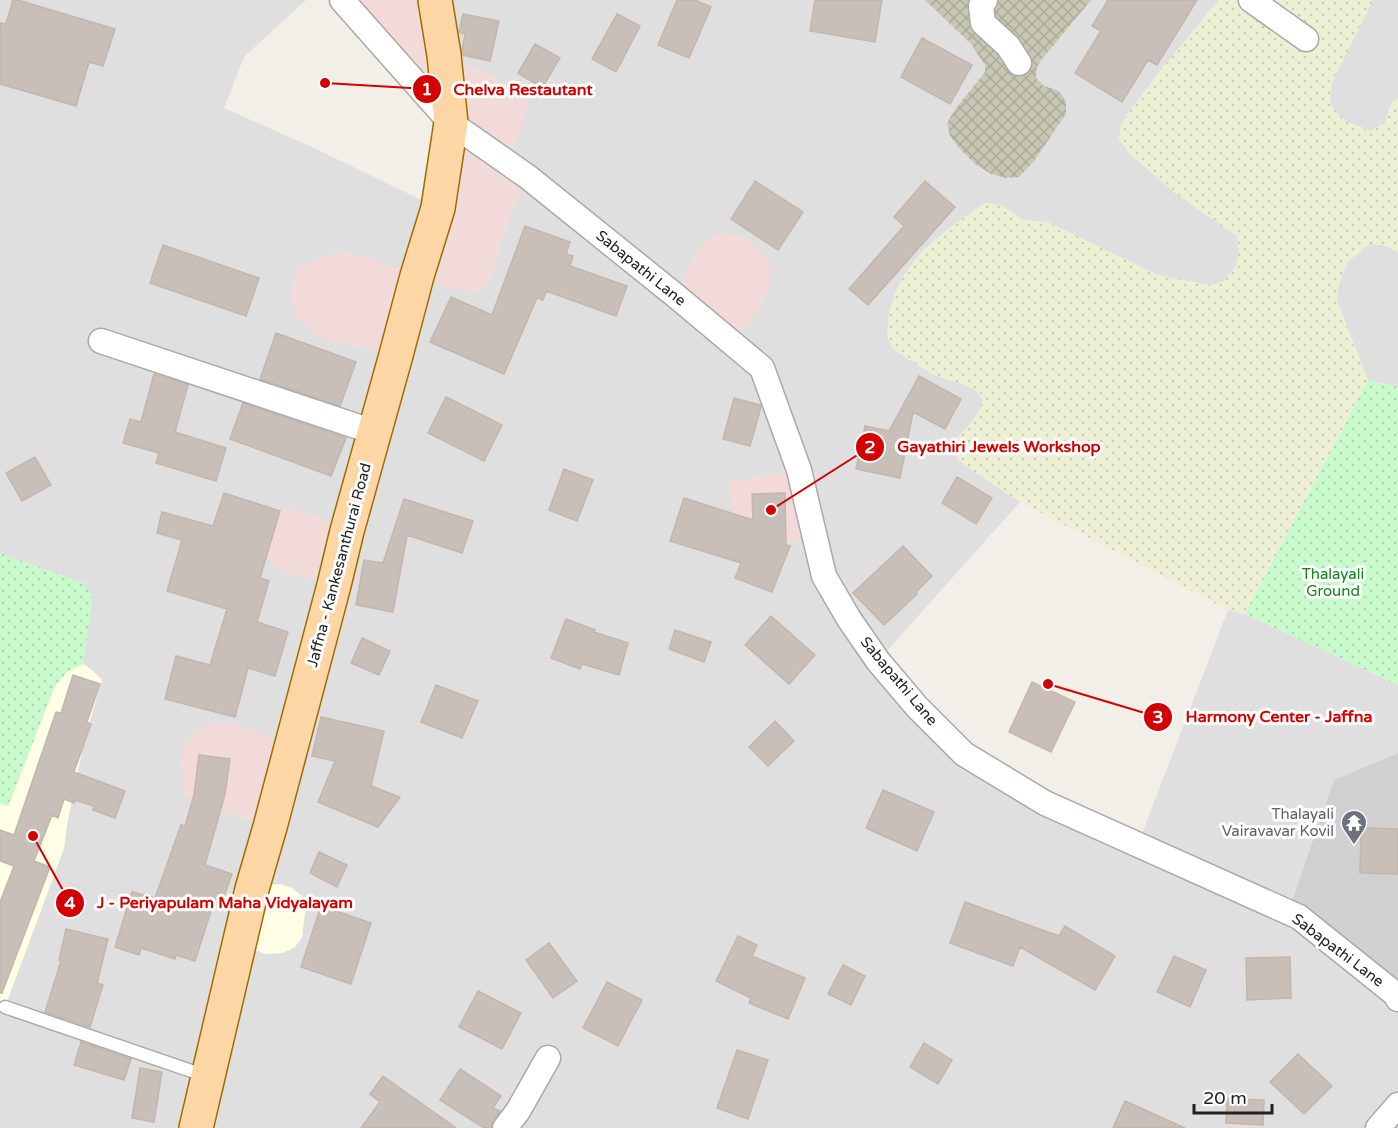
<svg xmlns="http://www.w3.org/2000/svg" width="1398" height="1128" font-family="'Varela Round',sans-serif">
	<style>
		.residential { fill: #e0dfdf; fill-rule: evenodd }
		.commercial { fill: #f2dad9 }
		.education { fill: #ffffe5 }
		.religious { fill: #d0d0d0 }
		.construction { fill: url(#construction-cross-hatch) }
		.farmland { fill: url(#farmland-dots) }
		.park { fill: url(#park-dots) }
		.building { fill: #c7bfb8; stroke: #c4b6ab; stroke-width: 1.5 }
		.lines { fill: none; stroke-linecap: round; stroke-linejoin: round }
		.lane-casing { stroke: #a9a9a9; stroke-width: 15 }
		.street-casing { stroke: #a9a9a9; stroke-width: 27 }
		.primary-casing { stroke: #a06b00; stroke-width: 36 }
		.lane { stroke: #fff; stroke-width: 12 }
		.street { stroke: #fff; stroke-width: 24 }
		.primary { stroke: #fcd6a4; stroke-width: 33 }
		.labels { text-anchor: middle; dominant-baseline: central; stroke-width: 6; stroke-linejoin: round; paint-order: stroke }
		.street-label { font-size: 15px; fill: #222; stroke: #fff }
		.park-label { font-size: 15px; fill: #0c8416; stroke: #fff }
		.worship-label { font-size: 15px; fill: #5b616d; stroke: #fff; text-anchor: end }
		.leader { fill: none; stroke: #d40000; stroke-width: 2 }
		.callout-dot { fill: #d40000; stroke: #fff; stroke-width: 2 }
		.mark-label { font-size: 18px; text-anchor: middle; font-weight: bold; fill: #fff }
		.callout-label { font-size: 16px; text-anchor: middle; font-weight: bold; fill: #d40000; stroke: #fff; stroke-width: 6; stroke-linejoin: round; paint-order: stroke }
	</style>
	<defs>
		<pattern id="construction-cross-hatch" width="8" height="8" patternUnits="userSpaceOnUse" patternTransform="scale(1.5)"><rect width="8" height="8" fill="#c7c7b4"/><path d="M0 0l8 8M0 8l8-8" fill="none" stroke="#abab9a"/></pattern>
		<pattern id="farmland-dots" width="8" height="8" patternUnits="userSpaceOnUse" patternTransform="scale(1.5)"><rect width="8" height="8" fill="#eef0d5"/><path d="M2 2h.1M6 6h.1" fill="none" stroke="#ccceb7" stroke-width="1.8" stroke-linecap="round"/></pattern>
		<pattern id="park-dots" width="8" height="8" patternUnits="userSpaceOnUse" patternTransform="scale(1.5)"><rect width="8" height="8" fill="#c8facc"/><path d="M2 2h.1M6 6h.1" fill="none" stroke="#acd6af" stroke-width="1.8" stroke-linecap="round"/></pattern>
	</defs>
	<rect width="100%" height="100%" fill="#f2efe9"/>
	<!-- residential -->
	<path class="residential" d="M0,0H306L244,57L224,108L314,148L438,208L477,292L491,277L503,235L514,204L528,177L506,162L524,97L490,76L444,55L435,0H925L971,44L985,64V72L956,108L961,150L975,164L991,174L998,177L1012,178L1046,142L1060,124L1057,90L1044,86L1039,82L1036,78L1037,67L1043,58L1091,0H1219L1164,66L1126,116L1119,139L1129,153L1175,193L1237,236L1239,250L1236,266L1224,281L1214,285L1189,282L1158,275L1047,222L1023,220L1001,205L893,349L934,375L962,384L975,390L983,399L979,411L971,423L953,442V450L957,458L966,466L1020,502L878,661L964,754L1138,844L1228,610L1245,614L1398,685V753L1334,780L1398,999V1128H0V1006L5,1007L64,848L67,824L84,741L94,672L83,664L87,642L8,556L0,553ZM181,775L270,827L203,806ZM305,911L302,938L239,944Z
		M1373,0H1398V98L1391,103L1385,122L1371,131L1348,122L1338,114L1330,104L1332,82Z
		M1370,244L1383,245L1398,252V387L1368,380L1337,301L1339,284L1348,261Z"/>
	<!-- commercial -->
	<path class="commercial" d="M342,0H435L444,55L490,76L524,97L527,104L526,112L518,137L506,162L528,177L514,204L503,235L489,284L485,289L470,292L448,288L417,276L396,355L338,343L317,336L298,320L291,302L293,282L300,266L314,260L337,252L361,255L416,276L451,123Z
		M719,234L737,235L753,243L764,256L771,268L769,287L760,308L748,324L731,342L676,296L693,259L703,243Z
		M799,470L816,538L737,550L729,482Z
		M288,508L314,516L347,531L334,585L302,577L286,572L272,564L268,558L265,550L271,519L279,511Z
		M228,722L249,729L291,747L270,827L203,806L183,793L181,755L191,737L206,725Z"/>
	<!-- education -->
	<path class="education" d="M83,664L94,672L102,680L84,741L67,824L64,848L5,1007L0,1006V803L9,806L55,686L67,672Z
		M280,884L292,888L302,896L305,911L302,938L295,947L283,953L266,954L239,944L266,885Z"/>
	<!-- religious -->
	<path class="religious" d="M1398,753V999L1288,913L1334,780Z"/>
	<!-- construction -->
	<path class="construction" d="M925,0H1091L1043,58L1037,67L1036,78L1044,86L1057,90L1062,95L1066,102V114L1034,161L1019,177L1005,178L991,174L975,164L961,150L950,136L947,123L956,108L985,72V65L971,44Z"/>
	<!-- farmland -->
	<path class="farmland" d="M1219,0H1373L1332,82L1330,104L1338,114L1348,122L1371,131L1385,122L1391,103L1398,98V252L1383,245L1370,244L1348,261L1339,284L1337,301L1368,380L1245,614L1228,610L1020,502L966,466L957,458L953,450V442L971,423L979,411L983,399L975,390L962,384L934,375L908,359L893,349L887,336L889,313L897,287L911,265L923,250L954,224L985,203L1001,205L1023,220L1047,222L1158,275L1203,284L1214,285L1224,281L1236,266L1239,250L1237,236L1175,193L1129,153L1119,139L1120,127L1126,116L1164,66Z"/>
	<!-- park -->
	<path class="park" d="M1368,380L1398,387V685L1245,614Z
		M0,553L84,583L93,597L83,664L67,672L55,686L8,806L0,803Z"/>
	<!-- building -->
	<path class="building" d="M13,0H18L115,29L103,66L89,62L76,106L0,84V23L6,24Z
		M677,0H695L711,7L689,58L658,45Z
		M815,0H882L875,42L810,31Z
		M1108,0H1197L1157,65L1148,60L1122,102L1075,73L1101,31L1092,26Z
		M463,14L499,21L490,61L463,55L462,50L465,34L459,32Z
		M617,14L640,26L616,72L592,59Z
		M922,38L972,65L950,104L901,77Z
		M535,44L560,58L542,88L518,73Z
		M755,181L803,212L778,250L731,219Z
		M925,181L955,207L868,305L849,289L904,226L894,217Z
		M525,226L570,242L566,254L573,256L570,266L627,286L616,316L546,291L543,300L537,298L504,374L430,342L451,297L492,315Z
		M163,245L259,278L246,316L150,283Z
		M276,333L356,362L340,406L260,379Z
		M154,374L188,385L175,432L226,448L216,481L156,463L159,453L123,443L130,419L141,422Z
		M919,376L961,399L945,429L913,412L900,478L856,469L865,426L889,431Z
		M446,397L502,425L484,461L428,433Z
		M734,398L760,405L761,407L750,446L723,439Z
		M243,403L346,438L331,476L230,439Z
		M35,457L51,485L22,501L6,473Z
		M564,469L593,480L577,521L549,510Z
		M957,477L992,498L976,524L942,503Z
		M224,493L280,511L260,578L269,581L257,622L288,632L275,676L248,668L235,717L165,699L176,656L210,665L227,609L167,591L182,540L157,533L162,512L213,526Z
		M785,493L786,545L790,546L772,592L735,578L741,563L670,541L684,498L753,520L752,494Z
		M404,499L473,521L462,553L407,535L393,612L356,605L364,560L383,563Z
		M903,546L932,576L916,592L917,594L884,625L853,593Z
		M771,616L815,655L789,684L745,645Z
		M566,619L595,630L594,632L628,643L619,675L582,664L580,669L551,658Z
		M675,630L711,642L704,662L669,649Z
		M362,638L390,651L379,675L351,663Z
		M73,675L100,684L87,722L91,724L74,772L125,791L115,818L93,810L94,806L75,800L74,803L64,799L58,818L52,815L34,861L50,867L2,993H0V902L14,866L0,861V830L14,835L56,712L61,713Z
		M1032,682L1075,702L1051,752L1009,732Z
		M436,685L478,701L462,738L421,722Z
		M321,717L384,731L371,786L400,797L378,827L318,802L335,761L312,756Z
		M775,721L794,741L768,766L749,747Z
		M199,755L230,759L225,794L205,865L232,874L220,908L213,905L195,961L176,955L175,959L141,948L139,955L115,947L132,892L155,898L181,825L185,826L194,795Z
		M883,790L934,812L917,851L866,828Z
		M1361,828L1398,829V874L1360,873Z
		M319,852L347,865L337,887L310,873Z
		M965,902L1059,936L1065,926L1115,956L1095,990L1020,947L1013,966L950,943Z
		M321,906L371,923L351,984L301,967Z
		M66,929L108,939L97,983L103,985L90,1027L45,1012L61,961L59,960Z
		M738,936L757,945L752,956L805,978L788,1019L749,1003L751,998L716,981Z
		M549,943L577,981L553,998L526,960Z
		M1174,956L1206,970L1190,1007L1157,992Z
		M1290,957L1291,998L1247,1000L1246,958Z
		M843,965L865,976L851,1005L828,994Z
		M607,982L642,1000L618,1046L583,1028Z
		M478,991L521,1013L502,1049L459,1027Z
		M81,1042L131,1059L124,1080L74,1065Z
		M924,1043L952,1060L938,1084L910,1067Z
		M737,1050L768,1060L748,1119L717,1108Z
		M1298,1054L1332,1086L1304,1114L1270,1082Z
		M140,1068L162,1072L154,1122L132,1118Z
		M460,1069L501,1096L493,1108L500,1111L493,1120L491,1128H484L440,1100Z
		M383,1076L456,1128H361L380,1102L370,1094Z
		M1227,1099L1264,1100L1263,1125L1226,1123Z
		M1125,1101L1185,1128H1113Z"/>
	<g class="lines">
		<defs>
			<path id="lane" d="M5,1007L206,1076"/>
			<path id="street" d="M342,0L451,123L528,177L676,296L762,368L799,470L824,576L849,619L878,661L917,707L964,754L1045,803L1299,917L1395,994L1398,999
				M985,0L981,6L983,23L1008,46L1019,63
				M1251,0L1306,39
				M101,341L374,432
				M505,1128L518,1111L548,1058
				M1378,1128L1398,1105"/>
			<path id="primary" d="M196,1128L252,889L270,827L334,585L347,531L396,355L417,276L438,208L451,123L444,55L435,0"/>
		</defs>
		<!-- lane casing -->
		<use href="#lane" class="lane-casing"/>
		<!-- street casing -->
		<use href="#street" class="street-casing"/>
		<!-- primary casing -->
		<use href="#primary" class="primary-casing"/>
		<!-- lane -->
		<use href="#lane" class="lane"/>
		<!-- street -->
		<use href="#street" class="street"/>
		<!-- primary -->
		<use href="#primary" class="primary"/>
	</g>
	<!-- icons -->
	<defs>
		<symbol id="temple-pin" viewBox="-11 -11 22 30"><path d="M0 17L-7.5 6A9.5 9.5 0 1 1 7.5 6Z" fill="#6b7280" stroke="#fff"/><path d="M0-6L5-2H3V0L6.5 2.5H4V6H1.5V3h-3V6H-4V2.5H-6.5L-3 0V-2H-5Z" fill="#fff"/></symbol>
	</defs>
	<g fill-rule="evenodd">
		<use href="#temple-pin" x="1339" y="808" width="30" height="40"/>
	</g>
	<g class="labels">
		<!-- street labels -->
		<g class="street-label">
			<text transform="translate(641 268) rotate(39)">Sabapathi Lane</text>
			<text transform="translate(339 565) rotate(-75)">Jaffna - Kankesanthurai Road</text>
			<text transform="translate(899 681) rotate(50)">Sabapathi Lane</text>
			<text transform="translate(1338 950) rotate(37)">Sabapathi Lane</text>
		</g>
		<!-- park labels -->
		<g class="park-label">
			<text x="1333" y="574">Thalayali<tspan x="1333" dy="17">Ground</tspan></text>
		</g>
		<!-- worship labels -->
		<g class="worship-label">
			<text x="1334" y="814">Thalayali<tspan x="1334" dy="17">Vairavavar Kovil</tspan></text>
		</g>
	</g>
	<!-- callouts -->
	<path class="leader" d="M325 83L427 89M771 510L870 447M1048 684L1158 717M33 836L70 903"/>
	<g class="callout-dot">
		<circle cx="325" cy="83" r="6"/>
		<circle cx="771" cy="510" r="6"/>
		<circle cx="1048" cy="684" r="6"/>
		<circle cx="33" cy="836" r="6"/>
		<circle cx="427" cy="89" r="15"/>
		<circle cx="870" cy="447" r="15"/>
		<circle cx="1158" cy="717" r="15"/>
		<circle cx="70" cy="903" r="15"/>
	</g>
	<g class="mark-label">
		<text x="427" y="95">1</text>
		<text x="870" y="453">2</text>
		<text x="1158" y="723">3</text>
		<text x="70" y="909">4</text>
	</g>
	<g class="callout-label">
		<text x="523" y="95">Chelva Restautant</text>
		<text x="999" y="452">Gayathiri Jewels Workshop</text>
		<text x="1279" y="722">Harmony Center - Jaffna</text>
		<text x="225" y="908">J - Periyapulam Maha Vidyalayam</text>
	</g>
	<!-- scale -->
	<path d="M1194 1104v9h78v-9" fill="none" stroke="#222222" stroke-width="3"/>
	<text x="1203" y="1104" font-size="18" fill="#222222" stroke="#ffffff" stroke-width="4.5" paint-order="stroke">20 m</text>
</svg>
